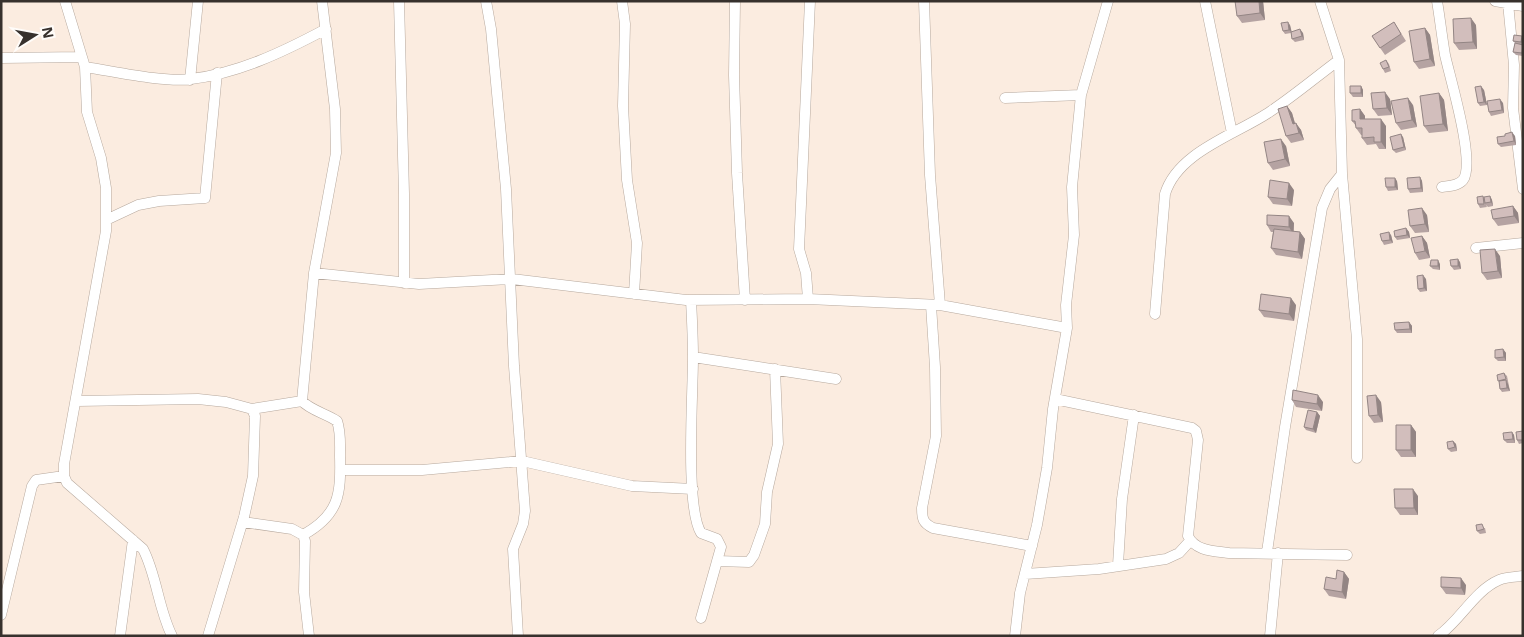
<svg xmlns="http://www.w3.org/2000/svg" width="1524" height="637" font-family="'Open Sans',sans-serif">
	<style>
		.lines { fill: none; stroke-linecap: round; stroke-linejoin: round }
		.minor-casing { stroke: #b6a89d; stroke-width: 11 }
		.minor { stroke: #fff; stroke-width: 10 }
		.wall { fill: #b5a3a2 }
		.shaded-wall { fill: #938584 }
		.building { fill: #d2bebc; stroke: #938584 }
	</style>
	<rect width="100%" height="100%" fill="#fbece0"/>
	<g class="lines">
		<defs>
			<path id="minor" d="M65,1L85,67L87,112L101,158L106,188V231L64,464V476L67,483L143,549C157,576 158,608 172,636
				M399,1L404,194V283
				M486,1L491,29L506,189L514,366L525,511L523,524L513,549L518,636
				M622,1L625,24L623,106L627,180L637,243L634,294
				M735,1L734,75L737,173L745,300
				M924,1L930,175L940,305
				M1205,1L1232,133
				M1320,1L1339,60L1342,174L1357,339V458
				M1437,1C1440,19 1442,37 1445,55C1450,78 1476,163 1463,180C1458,186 1449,186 1442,187
				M1495,1L1523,6
				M1508,3L1514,65L1513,108L1523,189
				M1,58L82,57
				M85,67C113,71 165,83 191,79C239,73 283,52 326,29
				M190,80L198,1
				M1005,98L1081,95
				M106,220L138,205L159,201L205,198L217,73
				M1476,248L1523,243
				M314,273L419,284L512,279L686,300L808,299L940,305L1067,328
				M808,299L806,273L799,249L810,1
				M691,300C692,319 693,338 693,358C693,393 685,507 701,533L717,539L721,547L701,618
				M931,305L935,367L936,436L922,508C922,519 923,523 933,528L1032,546
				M1155,314L1165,194C1178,151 1238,134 1271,111C1295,95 1316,77 1339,60
				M693,357L836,379
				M1055,399L1192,428L1196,431L1198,440L1188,536C1195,551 1214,551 1229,553L1347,555
				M77,401L198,399L226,402L252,409L302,401
				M340,470H422L522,461L632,486L693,489
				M243,522L292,529L303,535L305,541L304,592L309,636
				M303,535C339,515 341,495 340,456C340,445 341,432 337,421C327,414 310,410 302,401L314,273L336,153L335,109L322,1
				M1267,552L1285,427L1322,208L1330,189L1342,174
				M717,561L749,562L754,555L765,524L767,492L778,444L775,369
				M1118,565L1122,499L1134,415
				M1025,574L1099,569L1166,559L1179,553L1190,541
				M1,615L32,486L36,480L64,476
				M120,636L133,540
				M208,636L244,517L253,476L255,416L252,409
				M1015,636L1020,593L1037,525L1047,468L1053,409L1067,328L1066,305L1074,235L1072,187L1081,95L1108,1
				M1270,636L1278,553
				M1438,636C1460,621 1474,591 1499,580C1506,577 1515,577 1523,576"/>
		</defs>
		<!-- minor casing -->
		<use href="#minor" class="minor-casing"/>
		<!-- minor -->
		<use href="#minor" class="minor"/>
	</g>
	<!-- wall -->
	<path class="wall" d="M1263,1L1265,20L1242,23L1237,16Z
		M1394,22L1406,41L1385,55L1372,36Z
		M1290,25L1291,32L1303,33L1304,40L1295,42L1292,39L1291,33L1285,34L1283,31Z
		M1476,25L1477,49L1459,50L1454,43Z
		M1425,28L1430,35L1435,66L1419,69L1414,62Z
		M1522,36L1523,38V56L1516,55L1513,52L1515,43L1513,41Z
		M1386,60L1389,64L1391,71L1385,73L1383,69Z
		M1361,86L1363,90V97H1353L1350,93Z
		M1484,90L1487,105L1480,106L1478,103Z
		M1439,93L1444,100L1448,131L1429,133L1424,126Z
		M1390,99L1392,115L1378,116L1373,109Z
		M1503,103L1504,113L1491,116L1489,112Z
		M1413,105L1417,127L1401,130L1396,123Z
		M1287,106L1292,113L1295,123L1301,130L1304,140L1291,143L1286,136Z
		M1360,109L1365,116V119L1386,126V149H1379L1376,144L1367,145L1362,138V135H1361L1356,128V126L1352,121Z
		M1515,136L1516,145L1501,147L1498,144Z
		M1403,137L1406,150L1396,153L1393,150Z
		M1286,146L1290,166L1273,170L1268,163Z
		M1420,177L1422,181L1423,192L1410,193L1408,189Z
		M1397,181L1398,190L1388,191L1386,187Z
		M1294,190L1292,206L1273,204L1268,197Z
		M1483,196L1484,198L1490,196L1492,200L1493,206L1488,207L1486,205L1487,207L1480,208L1478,204Z
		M1513,206L1518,213L1519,223L1498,226L1493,219Z
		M1427,215L1429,232L1415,233L1410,226Z
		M1294,223V231L1300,232L1305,239L1302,259L1276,255L1271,248L1273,232H1271L1267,225Z
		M1406,228L1409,232L1410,238L1397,240L1395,237Z
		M1391,235L1393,243L1384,245L1382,241Z
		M1422,236L1427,243L1430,258L1419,260L1415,253Z
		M1500,256L1502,278L1487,280L1482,273Z
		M1460,262L1461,269L1454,270L1451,266Z
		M1440,264V270L1433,269L1430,266Z
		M1426,279L1427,291L1420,292L1418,289Z
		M1296,305L1294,321L1264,317L1259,310Z
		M1409,322L1412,326V333H1397L1395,330Z
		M1503,349L1506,353V361H1498L1495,358Z
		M1504,373L1507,376L1510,391L1502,392L1500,389L1499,381Z
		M1292,400L1323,402L1322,411L1296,407Z
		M1381,402L1383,422L1374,423L1369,416Z
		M1317,412L1320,416L1316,433L1306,430L1304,427Z
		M1411,425L1416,432V457H1401L1396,450Z
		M1523,431V443L1519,444L1517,440Z
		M1512,432L1514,435L1515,443H1507L1504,440Z
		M1453,441L1456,444L1457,451L1451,452L1448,449Z
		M1418,496V515H1400L1395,508Z
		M1485,528L1486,533L1480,534L1477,531Z
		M1344,572L1349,579L1346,599L1329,596L1324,589Z
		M1466,585L1465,595L1446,594L1441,587Z"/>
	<!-- shaded-wall -->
	<path class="shaded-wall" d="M1259,1H1263L1265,20L1260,13Z
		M1471,18L1476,25L1477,49L1473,42Z
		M1288,22L1290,25L1292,33L1289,30Z
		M1425,28L1430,35L1435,66L1430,59Z
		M1300,29L1303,33L1304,40L1302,36Z
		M1522,36L1523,38V45L1521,42Z
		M1361,86L1363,90V97L1361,93Z
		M1481,86L1484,90L1487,105L1484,102Z
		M1385,92L1390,99L1392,115L1387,108Z
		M1439,93L1444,100L1448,131L1443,124Z
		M1408,98L1413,105L1417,127L1412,120Z
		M1500,99L1503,103L1504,113L1502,110Z
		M1287,106L1292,113L1297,131L1293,124Z
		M1360,109L1365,116V126L1360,119Z
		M1381,119L1386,126V149L1381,142Z
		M1296,123L1301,130L1304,140L1299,133Z
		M1512,132L1515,136L1516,145L1514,141Z
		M1401,134L1403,137L1406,150L1404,147Z
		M1281,139L1286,146L1290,166L1285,159Z
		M1420,177L1422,181L1423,192L1421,188Z
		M1395,178L1397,181L1398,190L1395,187Z
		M1289,183L1294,190L1292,206L1287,199Z
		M1490,196L1492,200L1493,206L1491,202Z
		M1513,206L1518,213L1519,223L1514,216Z
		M1422,208L1427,215L1429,232L1425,224Z
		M1289,216L1294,223L1293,234L1289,227Z
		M1406,228L1409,232L1410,238L1407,235Z
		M1300,232L1305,239L1302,259L1298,252Z
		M1389,232L1391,235L1393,243L1390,240Z
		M1422,236L1427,243L1430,258L1425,251Z
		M1495,249L1500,256L1502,278L1498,271Z
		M1458,259L1460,262L1461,269L1458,266Z
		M1438,260L1440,264V270L1438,266Z
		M1423,275L1426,279L1427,291L1424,288Z
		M1291,298L1296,305L1294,321L1289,314Z
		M1409,322L1412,326V333L1410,329Z
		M1503,349L1506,353V361L1504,357Z
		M1506,380L1508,384L1510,391L1507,388Z
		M1318,395L1323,402L1322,411L1317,404Z
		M1376,395L1381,402L1383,422L1378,415Z
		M1317,412L1320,416L1316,433L1313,429Z
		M1411,425L1416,432V457L1411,450Z
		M1512,432L1514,435L1515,443L1513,439Z
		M1453,441L1456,444L1457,451L1455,447Z
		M1413,489L1418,496V515L1414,508Z
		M1344,572L1349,579L1346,599L1342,592Z
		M1461,578L1466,585L1465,595L1461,588Z"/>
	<!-- building -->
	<path class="building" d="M1235,1H1259L1260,13L1237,16Z
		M1471,18L1473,42L1454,43L1453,19Z
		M1288,22L1289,30L1283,31L1281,23Z
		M1394,22L1401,34L1380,48L1372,36Z
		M1425,28L1430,59L1414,62L1409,31Z
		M1300,29L1302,36L1292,39L1291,32Z
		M1514,35L1522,36L1521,42L1513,41Z
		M1515,43L1523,45L1522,53L1513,52Z
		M1386,60L1389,67L1383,69L1380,63Z
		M1350,86H1361V93H1350Z
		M1481,86L1484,102L1478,103L1475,87Z
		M1385,92L1387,108L1373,109L1371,93Z
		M1439,93L1443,124L1424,126L1420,96Z
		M1408,98L1412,120L1396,123L1391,101Z
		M1500,99L1502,110L1489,112L1487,101Z
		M1287,106L1293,124L1296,123L1299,133L1286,136L1278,109Z
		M1360,109V119H1381V142H1374V137L1362,138V128H1356L1355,121H1352V110Z
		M1512,132L1514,141L1498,144L1497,137L1505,136V134Z
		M1401,134L1404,147L1393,150L1390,137Z
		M1281,139L1285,159L1268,163L1264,142Z
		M1420,177L1421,188L1408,189L1407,178Z
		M1385,178H1395V187H1386Z
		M1270,180L1289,183L1287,199L1268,197Z
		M1483,196L1484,204H1478L1477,197Z
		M1490,196L1491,202L1485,203L1484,197Z
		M1513,206L1514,216L1493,219L1491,210Z
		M1422,208L1425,224L1410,226L1408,210Z
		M1267,215L1289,216V227L1267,225Z
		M1406,228L1407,235L1395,237L1394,231Z
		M1274,229L1300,232L1298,252L1271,248Z
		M1389,232L1390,240L1382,241L1380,234Z
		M1422,236L1425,251L1415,253L1411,238Z
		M1495,249L1498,271L1482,273L1480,250Z
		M1458,259V266H1451L1450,260Z
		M1431,260H1438V266H1430Z
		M1423,275L1424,288L1418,289L1417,276Z
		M1261,294L1291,298L1289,314L1259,310Z
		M1409,322L1410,329L1395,330L1394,323Z
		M1503,349L1504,357L1495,358V350Z
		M1504,373L1506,379L1498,381L1497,375Z
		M1506,380L1507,388L1500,389L1499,381Z
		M1293,390L1318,395L1317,404L1292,400Z
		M1376,395L1378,415L1369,416L1367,396Z
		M1308,410L1317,412L1313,429L1304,427Z
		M1396,425H1411V450H1396Z
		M1523,431V440H1517L1516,432Z
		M1512,432L1513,439L1504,440L1503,433Z
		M1453,441L1455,447L1448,449L1447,442Z
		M1394,489H1413L1414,508H1395Z
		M1482,524L1484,529L1477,531L1476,525Z
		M1337,570L1344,572L1342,592L1324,589L1326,577L1336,579Z
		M1441,577L1461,578V588L1441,587Z"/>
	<!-- border -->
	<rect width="1524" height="637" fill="none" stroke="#37312d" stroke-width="5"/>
	<!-- north arrow -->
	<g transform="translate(35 35) rotate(79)" stroke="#fffcf9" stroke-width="4" paint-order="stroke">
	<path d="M0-4L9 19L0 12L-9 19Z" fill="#37312d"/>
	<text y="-8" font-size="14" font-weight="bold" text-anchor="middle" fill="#37312d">N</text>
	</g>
</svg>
